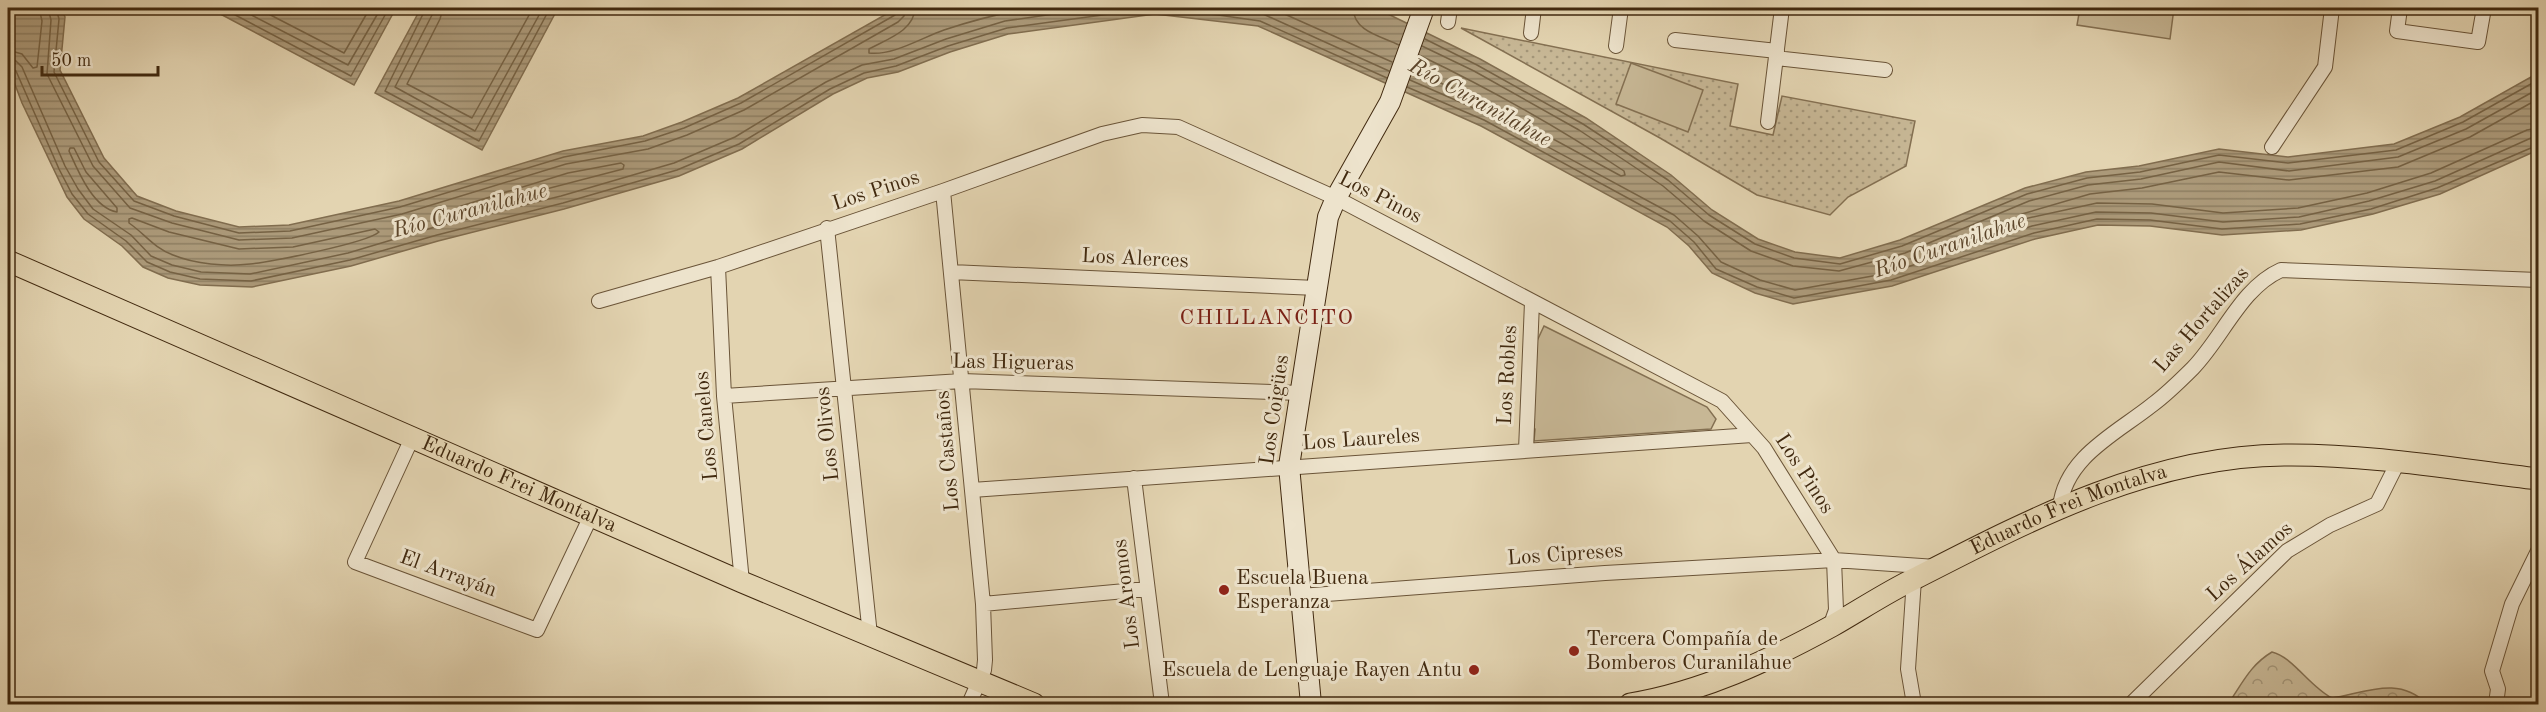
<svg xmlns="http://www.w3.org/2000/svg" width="2546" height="712" font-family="'Old Standard TT',serif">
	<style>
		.grass { fill: url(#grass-dots); stroke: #847052; stroke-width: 1.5 }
		.forest { fill: url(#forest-crowns); stroke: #847052; stroke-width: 1.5 }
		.park { fill: #c7b795; stroke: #847052; stroke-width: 1.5 }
		.water { fill: url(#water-rules); stroke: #816d4f; stroke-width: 1.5 }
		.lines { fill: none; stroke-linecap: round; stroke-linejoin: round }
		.shore { stroke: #766244; stroke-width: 1.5 }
		.street-casing { stroke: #6a5438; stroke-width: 16 }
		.secondary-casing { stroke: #41290f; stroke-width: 22 }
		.primary-casing { stroke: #41290f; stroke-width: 23 }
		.street { stroke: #ede3cc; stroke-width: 14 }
		.secondary { stroke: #ede3cc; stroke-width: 20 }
		.primary { stroke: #e3d4b1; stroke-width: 21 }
		.poi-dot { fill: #8f2418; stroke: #ede3cc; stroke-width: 2 }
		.labels { text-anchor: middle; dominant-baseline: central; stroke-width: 6; stroke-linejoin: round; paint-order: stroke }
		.street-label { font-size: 21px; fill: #41290f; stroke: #ede3cc }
		.poi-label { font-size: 21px; fill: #41290f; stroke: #ede3cc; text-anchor: start }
		.water-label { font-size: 22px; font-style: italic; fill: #5c452a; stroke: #ede3cc }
		.neighbourhood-label { font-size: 22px; letter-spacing: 1.5px; fill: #7a1f14; stroke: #ede3cc }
	</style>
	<defs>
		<pattern id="grass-dots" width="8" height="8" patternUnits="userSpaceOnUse" patternTransform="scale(1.5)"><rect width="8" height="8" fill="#c7b795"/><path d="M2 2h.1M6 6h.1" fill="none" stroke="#a39578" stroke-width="1.8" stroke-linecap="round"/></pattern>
		<pattern id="forest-crowns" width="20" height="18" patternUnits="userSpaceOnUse" patternTransform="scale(1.5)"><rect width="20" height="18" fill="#c7b795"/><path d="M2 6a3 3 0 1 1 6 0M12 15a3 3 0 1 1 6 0" fill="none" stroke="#a39578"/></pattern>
		<pattern id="water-rules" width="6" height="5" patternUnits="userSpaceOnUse" patternTransform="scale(1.5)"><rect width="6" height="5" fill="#ac9a7a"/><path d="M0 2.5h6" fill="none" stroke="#8e7e62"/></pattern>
	</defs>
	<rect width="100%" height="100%" fill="#e3d4b1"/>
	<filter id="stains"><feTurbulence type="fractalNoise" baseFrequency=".00333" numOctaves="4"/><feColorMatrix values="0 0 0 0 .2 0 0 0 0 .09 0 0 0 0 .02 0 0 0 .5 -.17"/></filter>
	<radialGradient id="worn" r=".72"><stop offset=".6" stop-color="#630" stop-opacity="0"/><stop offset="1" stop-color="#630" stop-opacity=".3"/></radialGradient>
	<!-- grass -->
	<path class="grass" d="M1461,28L1738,84L1730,126L1773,135L1782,96L1915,121L1906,166L1848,197L1830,215L1757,195L1660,138Z"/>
	<!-- forest -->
	<path class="forest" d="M2272,652C2293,657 2310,687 2332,698C2367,692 2399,676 2427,704H2228C2242,684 2250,665 2272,652Z"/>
	<!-- park -->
	<path class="park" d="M2080,8H2174L2170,39L2077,25Z
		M1631,63L1703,90L1688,132L1616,104Z
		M1544,326L1707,407L1716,419L1711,429L1534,441L1535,429L1531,428L1537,341Z"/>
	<!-- water -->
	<path class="water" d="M8,8H61L65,17L60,70L104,158L137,196L176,211L239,227L289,225L399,201L563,151L643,136L682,122L738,98L897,8H1368L1388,14L1480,59L1586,118L1671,175L1712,210L1758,239L1795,252L1840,258L1900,240L2025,188L2086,172L2139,166L2219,149L2288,157L2394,144L2460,117L2538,73V150L2440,194L2373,214L2301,230L2222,235L2150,226L2098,225L2035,239L1892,286L1793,304L1755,293L1712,273L1689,246L1667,227L1481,126L1258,26L1155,14L1008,34L950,52L898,72L867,78L833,94L742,149L679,176L564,209L438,241L351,266L252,287L200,285L168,278L143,267L122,246L84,219L67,197L22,103L8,66Z
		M209,8H396L354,85Z
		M421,8H551L557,10L482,150L375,93Z"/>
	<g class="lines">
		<!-- shore -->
		<path class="shore" d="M48,8L51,20L47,74L93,166L130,208L172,223L239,240L292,238L402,214L566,164L648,149L687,135L744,110L898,22L904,16L906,8
			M56,8L59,19L54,72L99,162L134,201L174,216L239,233L290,231L400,207L564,157L645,141L684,128L741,103L895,15L898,8
			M222,8L351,76L389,8
			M238,8L348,65L381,8
			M257,8L344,53L370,8
			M426,8L385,91L479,141L550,8
			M434,8L432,15L395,87L475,131L543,8
			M443,8L440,19L407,84L472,118L533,8
			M915,8C914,31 887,39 869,49V53C893,56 921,38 944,30C974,20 1004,12 1035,8
			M1220,8L1263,14L1389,71
			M1271,8L1392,62
			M1353,8C1354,32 1381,36 1399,45
			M1425,39L1477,65L1583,124L1668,180L1709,215L1755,244L1794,258L1840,264L1902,246L2027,194L2087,178L2140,172L2219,155L2288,163L2396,150L2463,122L2538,80
			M1422,46L1474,71L1579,130L1663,186L1704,221L1751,251L1793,266L1839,271L1905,253L2029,201L2088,185L2141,179L2219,162L2289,171L2398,157L2466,129L2538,89
			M8,50L22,54L33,68L37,67L42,21L39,8
			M8,59L16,61L22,67L65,166L78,189L93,209L131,235L151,256L172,265L201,272L250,274L348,253L435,227L561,196L674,163L735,137L826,82L862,65L894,59L946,39L1005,21L1095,8
			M8,67L16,71L59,169L72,194L88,214L126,241L147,262L170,272L200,279L251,281L350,260L437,235L563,203L677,170L739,144L830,89L864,73L896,66L948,46L1007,28L1154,8L1218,15L1260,21L1387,78
			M1413,71L1491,105L1621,176L1625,175L1624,171C1558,127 1490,89 1419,55
			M1410,80L1487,114L1674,215L1698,236L1721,262L1760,280L1795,290L1889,273L2032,226L2096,212L2151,213L2223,222L2299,217L2369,201L2435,181L2531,138L2538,137
			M1407,87L1484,120L1670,221L1694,242L1716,269L1757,287L1794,298L1891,280L2034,233L2097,219L2150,220L2222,229L2300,224L2371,209L2437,188L2538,145
			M2538,99L2470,137L2398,167L2289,180L2219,172L2142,188L2090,194L2022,214L2021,217L2024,219L2097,203L2152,204L2223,213L2298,208L2367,193L2431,173L2527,130L2538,128
			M70,148H74L86,172L117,208V212C93,208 78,171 69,151Z
			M621,163L624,165L623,169L462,211L459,209L461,206L568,173Z
			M132,218L169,232L239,249L293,247L375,229L379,232C367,243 270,262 250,264C226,267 195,264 173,255C154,248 145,234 129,223V219Z"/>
		<defs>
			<path id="street" d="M2400,8L2397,31L2478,42L2484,8
				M1448,22L1450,8
				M1531,33L1534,8
				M1675,40L1777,51
				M1616,46L1621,8
				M1776,58L1885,70
				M1768,122L1782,8
				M2272,147L2325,67L2332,8
				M943,191L983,604L985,660L984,670L969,704
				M827,228L870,635
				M718,267L724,396L742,582
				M951,272L1317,288
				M599,301L718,267L943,191L1102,134L1142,125L1178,127L1336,198L1722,401L1764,448L1834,560
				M724,396L962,381L1301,393
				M412,438L355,562L537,630L591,516
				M1526,450L1532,302
				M1134,478L1162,704
				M972,490L1752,435
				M2060,507C2065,457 2117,433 2152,405C2167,394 2180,381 2193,368C2223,337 2241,288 2281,270L2538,280
				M1914,579L1908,669L1914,704
				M1300,596L1605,573L1834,560L1936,567
				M983,604L1147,589
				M1830,627L1836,610L1834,560
				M2131,704L2287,551L2330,525L2377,504L2398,462
				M2496,704L2498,689L2492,671L2512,604L2538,551"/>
			<path id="secondary" d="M1311,704L1289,466L1328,217L1336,198L1390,102L1424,8"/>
			<g id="primary">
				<path id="s1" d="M8,261L742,582L1034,704"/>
				<path id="s2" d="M1630,704C1702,692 1768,661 1832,626C1860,610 1887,592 1916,578C2031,519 2151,456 2284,455C2368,454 2454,469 2538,479"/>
			</g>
		</defs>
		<!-- street casing -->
		<use href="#street" class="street-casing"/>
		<!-- secondary casing -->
		<use href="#secondary" class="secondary-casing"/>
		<!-- primary casing -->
		<use href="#primary" class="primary-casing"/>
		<!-- street -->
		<use href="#street" class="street"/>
		<!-- secondary -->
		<use href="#secondary" class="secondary"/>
		<!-- primary -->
		<use href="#primary" class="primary"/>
	</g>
	<!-- markers -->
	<g class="poi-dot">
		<circle cx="1224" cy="590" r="6"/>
		<circle cx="1574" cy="651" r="6"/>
		<circle cx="1474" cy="670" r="6"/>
	</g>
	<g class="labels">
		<!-- street labels -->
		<g class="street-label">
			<text transform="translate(876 191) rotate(-18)">Los Pinos</text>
			<text transform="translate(1380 198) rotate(27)">Los Pinos</text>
			<text transform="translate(1135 259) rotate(3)">Los Alerces</text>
			<text transform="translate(2202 320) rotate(-49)">Las Hortalizas</text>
			<text transform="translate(1013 363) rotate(1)">Las Higueras</text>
			<text transform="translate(1508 375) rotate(-87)">Los Robles</text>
			<text transform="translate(1275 410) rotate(-82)">Los Coigües</text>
			<text transform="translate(707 426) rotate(-95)">Los Canelos</text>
			<text transform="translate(828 434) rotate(-96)">Los Olivos</text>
			<text transform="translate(1361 440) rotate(-4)">Los Laureles</text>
			<text transform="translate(948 451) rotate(-95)">Los Castaños</text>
			<text transform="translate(1804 474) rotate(57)">Los Pinos</text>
			<text stroke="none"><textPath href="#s1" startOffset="558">Eduardo Frei Montalva</textPath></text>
			<text stroke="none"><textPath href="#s2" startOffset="482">Eduardo Frei Montalva</textPath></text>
			<text transform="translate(1565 555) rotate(-4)">Los Cipreses</text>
			<text transform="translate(2250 562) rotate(-42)">Los Álamos</text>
			<text transform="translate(448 574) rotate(20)">El Arrayán</text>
			<text transform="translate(1127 594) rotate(-97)">Los Aromos</text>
		</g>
		<!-- poi labels -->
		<g class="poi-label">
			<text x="1236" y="578">Escuela Buena<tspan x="1236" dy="24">Esperanza</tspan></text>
			<text x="1586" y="639">Tercera Compañía de<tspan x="1586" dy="24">Bomberos Curanilahue</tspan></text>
			<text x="1462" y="670" text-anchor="end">Escuela de Lenguaje Rayen Antu</text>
		</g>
		<!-- water labels -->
		<g class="water-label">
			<text transform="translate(1480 103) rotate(29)">Río Curanilahue</text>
			<text transform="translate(470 211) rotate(-15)">Río Curanilahue</text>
			<text transform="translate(1950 246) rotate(-19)">Río Curanilahue</text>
		</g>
		<!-- neighbourhood labels -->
		<g class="neighbourhood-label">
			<text x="1267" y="318">CHILLANCITO</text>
		</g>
	</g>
	<!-- margin -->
	<rect width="2546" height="712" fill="none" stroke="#e3d4b1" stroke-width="30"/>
	<rect x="9" y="9" width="2528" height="694" fill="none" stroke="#41290f" stroke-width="3"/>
	<rect x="15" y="15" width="2516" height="682" fill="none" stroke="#41290f" stroke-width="1.5"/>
	<!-- scale -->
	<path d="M42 66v9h116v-9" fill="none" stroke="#41290f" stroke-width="3"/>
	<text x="51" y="66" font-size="18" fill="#41290f" stroke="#ede3cc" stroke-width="4.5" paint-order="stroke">50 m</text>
	<rect width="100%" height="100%" filter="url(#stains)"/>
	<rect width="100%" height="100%" fill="url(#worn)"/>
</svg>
